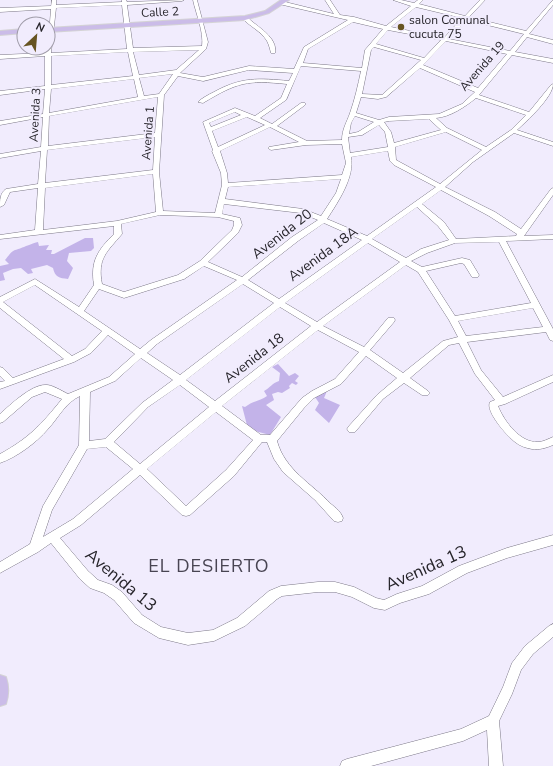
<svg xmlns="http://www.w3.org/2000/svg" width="553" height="766" font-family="'Nunito Sans',sans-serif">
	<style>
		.green { fill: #c3b3e9 }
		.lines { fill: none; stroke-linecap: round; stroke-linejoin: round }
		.minor-casing { stroke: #7c7887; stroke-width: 1 }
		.major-casing { stroke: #d4d3d5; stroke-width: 2 }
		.minor { fill: #fff; fill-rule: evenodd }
		.major { fill: #cbbce8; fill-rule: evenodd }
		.poi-dot { fill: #675422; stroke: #f1ecfd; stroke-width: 1.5 }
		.labels { text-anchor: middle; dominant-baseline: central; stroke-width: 4; stroke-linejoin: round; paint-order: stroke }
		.far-street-label { font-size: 12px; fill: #27252b; stroke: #f1ecfd }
		.far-poi-label { font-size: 12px; fill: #27252b; stroke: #f1ecfd; text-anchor: start }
		.street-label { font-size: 14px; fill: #27252b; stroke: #f1ecfd }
		.near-street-label { font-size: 17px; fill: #27252b; stroke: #f1ecfd }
		.near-neighbourhood-label { font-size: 18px; letter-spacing: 1px; fill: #484452; stroke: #f1ecfd }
	</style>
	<rect width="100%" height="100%" fill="#f1ecfd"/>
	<!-- green -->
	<path class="green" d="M85,238H93L94,248L91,251L69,253L67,261L73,268L68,279C59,278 55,277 53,268L47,265L31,269L33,273L28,274L21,268L13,269L3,273L5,280L0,281V266L9,264L5,260C15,247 13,252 26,246C31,245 32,243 38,242L39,246L49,245L46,250H52L51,254H54Z
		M278,364L289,376L295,373L299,376L295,381L298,383L296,385L292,383L289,386L290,388L282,393L278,392L272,394L274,400L266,405L281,417L270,435L248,429L242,406L245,407C252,401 260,401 267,396L264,391C270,388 272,383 279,381L280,373L272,367Z
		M327,391L324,398L340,405L329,423L315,410L319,403L315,397Z"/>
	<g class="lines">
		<defs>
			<path id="minor" d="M52,0H56V5L122,2V0H126L127,2L184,0L182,1L127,5L133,48L202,46C204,32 196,14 193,0H197L208,42L206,49L180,73L203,77L249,66L294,69L304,47L348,20L279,4L278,3L281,1L334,14L325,0H330L340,15L354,17L386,26L411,6L393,0H401L414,3L418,0H423L419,4L465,16L480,0H485L469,17L526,31L553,0V5L529,34L553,40V44L527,37L515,52L553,59V63L512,55L479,95L529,112L551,85L553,84C553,97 527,121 517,130L553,142V146L514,133L473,162L445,187L495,212L521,229L551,189L553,188V195L524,236L553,235V239L506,241L553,329V341L550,340L546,332L467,342L481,370L503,397L553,375V382L505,404L498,406C504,421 520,443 538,442C543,442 548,439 553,437V445C546,448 539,450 532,449C526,448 520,446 515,442C507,436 485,411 490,402L495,400L475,374L459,343L449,345L410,378L428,391L430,393L428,395H422L404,383L383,399L355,432H349L347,429L349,426L377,395L397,378L366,356L341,384L314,398L304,408L277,441C285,470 311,483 331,504C336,508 341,512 343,518L342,521L338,522L334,521L315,500L283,472L274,459L267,442H262L234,476L190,515L186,516L182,515L140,475L81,525L60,538L88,571L98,580L112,585L122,592L142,615L161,627L188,633L213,630L237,618L269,591L281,586L318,582H335L354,587L376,598L384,600L397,594L422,586L459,566L507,548L553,535V545L507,558L467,573L429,594L400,603L385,610L374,608L352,597L335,592H318L282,596L277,599L245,626L214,641L188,645L159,638L134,623L114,600L104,593L90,588L80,579L51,543L38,552L0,573V562L30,544L43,506L79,445L80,396C65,403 59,417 48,429C36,443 17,457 0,463V454C29,438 41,425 62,399L45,392L32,397L3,422L0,423V414C10,405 31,385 45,385C51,384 62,391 68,394L109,377L135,354L108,335L91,353L74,362L0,389V382L5,381L0,376V367L3,368L13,378L64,359L0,308V297L35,279L79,307L94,285C90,261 98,250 114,234V226L0,239V235L35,230L38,188L10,192L4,205L0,207C0,200 0,193 6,189L38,184L41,151L0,158V154L41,147L43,117L0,125V121L43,114L45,89L0,95V91L45,86V56L0,59V55L45,53L46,48H48L51,9L0,12V8L51,6ZM122,5L127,49L51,53L56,8ZM416,7L462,18L444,38L391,27ZM467,20L524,34L510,51L449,39ZM353,22L383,29L365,50L362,68L303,63L308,49ZM388,30L441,40L424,58L376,44ZM446,41L507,54L478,88L423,65ZM374,47L421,60L382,95L362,94L371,50ZM199,50L176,70L139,75L133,52ZM128,52L133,76L51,85V56ZM301,66L361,71C358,85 355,99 350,113C347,122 342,129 342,140L307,141L277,126L305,105V103H301L272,124L260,118L286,100ZM420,68L475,92L462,104L439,114L389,117L379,120L356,113L361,97L378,99L386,97ZM249,70L293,73L289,81C259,78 241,77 214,92C208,95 202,98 198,102L203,103C238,82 247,80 287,84L281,98L255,116L235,108L203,122L213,150L212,151L221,173L222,185L215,213L163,211L159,172L164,95L178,76L203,81ZM173,74L159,94L144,96L139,78ZM134,79L138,97L49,113L51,89ZM158,97L155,133L48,146L49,116ZM476,98L526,115L511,130L486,147L447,128L436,118C450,117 465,107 476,98ZM235,112L241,115L211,127L209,123ZM355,116L374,122L358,132L349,134L351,123ZM247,117L265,125L218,147L212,131ZM429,119L441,130L394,143L391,132L384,122L389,121ZM379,125L385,132L388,147L350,153L348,137L362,135ZM270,127L299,142L269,147L268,148L271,150L306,145L342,144L346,163L342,175L228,183L227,173L220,151ZM446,132L482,150L440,184L396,160L395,147ZM155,137L153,170L45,183L47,150ZM388,151L390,161L394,165L436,187L367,236L327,219C338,202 355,177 351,157ZM153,174L156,212L117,221L43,230L45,188ZM341,179L336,193L321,216L303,209L225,199L228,187ZM441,190L489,216L517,234L516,236L456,239L444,222L422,204ZM224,204L301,213L318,220L292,237L242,277L208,262L238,233L242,225L240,218L222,214ZM417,207L438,226L449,240L421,249L406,258L372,239ZM160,215L218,217L234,221V225L232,230L200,261L178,275L124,292L102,284C97,258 107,252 122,234L121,224ZM324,223L362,240L279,299L248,280L298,241ZM499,242L531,303L455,316L426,271L461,263L464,264L472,277H478L479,275L470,260L462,258L422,267L411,261L427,253L455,243ZM368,243L400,262L317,322L285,303ZM406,265L418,272L449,320L458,337L443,341L403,373L370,350L394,322L395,320L394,318H388L364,347L323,326ZM204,266L237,280L151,340L140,349L84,311L99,289L124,298L184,279ZM243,284L274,303L180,375L147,353L157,344ZM35,285L102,331L85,349L72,356L3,302ZM280,307L311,326L215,401L186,380ZM533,308L543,327L466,336L458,321ZM318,330L359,352L335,379L312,391L302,398L270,435H261L222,406ZM141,358L173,380L142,403L105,439L89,441L90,392L115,381ZM180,385L209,407L140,464L114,442L148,407ZM216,412L253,440L226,470L186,506L147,469ZM106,447L133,469L73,519L43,537L52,510L87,449Z
				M243,17H247C257,27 278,37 275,53H271C270,49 269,45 267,41C261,31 249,26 242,18Z
				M553,624V637L533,654L521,670L512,694L499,721L503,766H489L487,730L463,741L371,766H340L342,761L347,759L461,729L489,716L503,687L512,663L525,646L549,626Z"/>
			<path id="major" d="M281,0H289L269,13L245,20L48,32V28L245,16L265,11Z
				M24,29V33L0,35V31Z
				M0,675L6,677C9,686 9,695 6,704L0,706Z"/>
		</defs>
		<!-- minor casing -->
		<use href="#minor" class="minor-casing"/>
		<!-- major casing -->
		<use href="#major" class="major-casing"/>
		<!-- minor -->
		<use href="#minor" class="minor"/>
		<!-- major -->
		<use href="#major" class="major"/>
	</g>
	<!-- markers -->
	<circle class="poi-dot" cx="401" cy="27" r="4"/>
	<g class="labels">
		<!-- far-street labels -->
		<g class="far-street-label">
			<text transform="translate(160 12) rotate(-3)">Calle 2</text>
			<text transform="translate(482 66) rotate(-49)">Avenida 19</text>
			<text transform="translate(35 115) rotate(-87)">Avenida 3</text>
			<text transform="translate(148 133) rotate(-86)">Avenida 1</text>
		</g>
		<!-- far-poi labels -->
		<g class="far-poi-label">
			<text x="409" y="20">salon Comunal<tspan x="409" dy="14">cucuta 75</tspan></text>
		</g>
		<!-- street labels -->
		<g class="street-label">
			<text transform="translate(282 234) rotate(-38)">Avenida 20</text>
			<text transform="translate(323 254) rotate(-36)">Avenida 18A</text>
			<text transform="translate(254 358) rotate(-38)">Avenida 18</text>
		</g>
		<!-- near-street labels -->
		<g class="near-street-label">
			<text transform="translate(426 568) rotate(-24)">Avenida 13</text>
			<text transform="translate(121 580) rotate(40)">Avenida 13</text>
		</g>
		<!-- near-neighbourhood labels -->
		<g class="near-neighbourhood-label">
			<text x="209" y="566">EL DESIERTO</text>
		</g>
	</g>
	<!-- north arrow -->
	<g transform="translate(36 36) rotate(26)"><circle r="19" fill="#f1ecfd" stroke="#a09ca9"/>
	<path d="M0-3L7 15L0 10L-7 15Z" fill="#675422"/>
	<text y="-6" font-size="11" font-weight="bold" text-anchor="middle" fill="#27252b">N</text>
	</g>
</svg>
